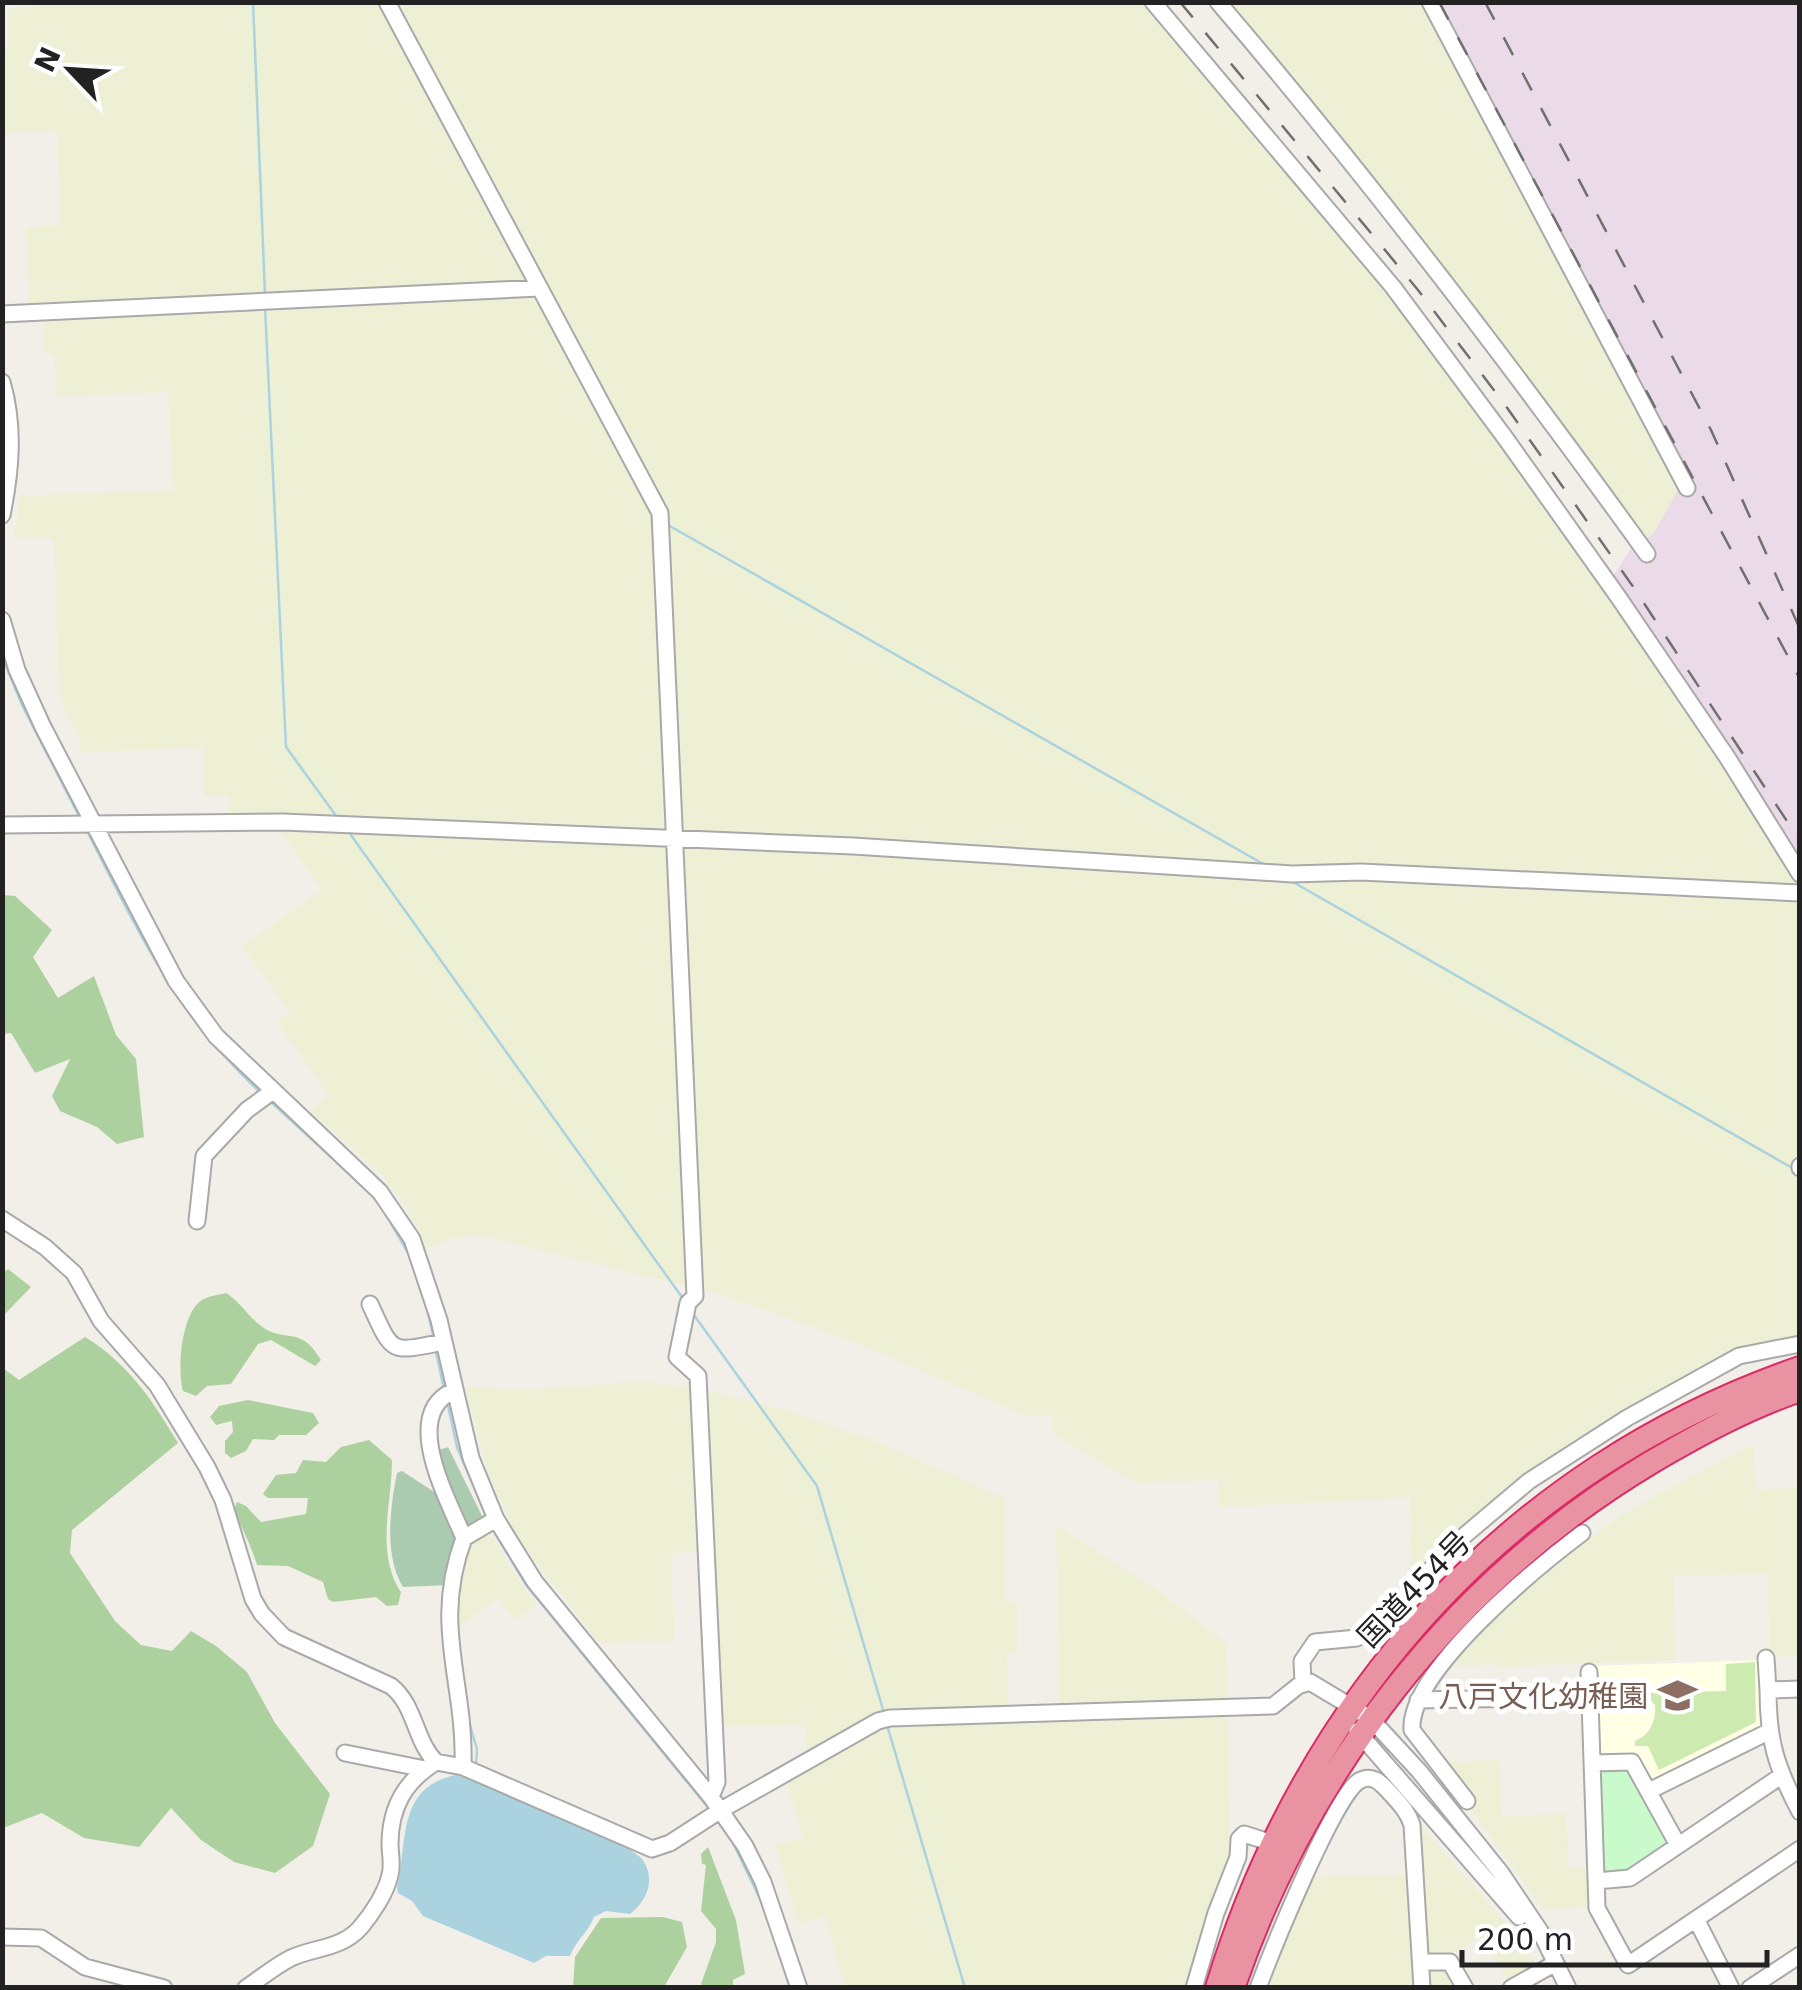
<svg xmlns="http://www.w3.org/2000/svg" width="1802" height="1990" font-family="'DejaVu Sans','Noto Sans JP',sans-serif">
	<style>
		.industrial { fill: #ebdbe8 }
		.education { fill: #ffffe5 }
		.farmland { fill: #eef0d5 }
		.grass { fill: #cdebb0 }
		.forest { fill: #add19e }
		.cemetery { fill: #aacbaf }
		.park { fill: #c8facc }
		.water { fill: #aad3df }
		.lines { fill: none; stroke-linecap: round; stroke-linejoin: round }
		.stream { stroke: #aad3df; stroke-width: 2.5 }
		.minor-casing { stroke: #a9a9a9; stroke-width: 19 }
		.highway-casing { stroke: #dc2a67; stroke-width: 26 }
		.minor { stroke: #fff; stroke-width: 15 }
		.highway { stroke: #e892a2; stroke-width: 22 }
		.rail { stroke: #707070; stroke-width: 2.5; stroke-dasharray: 20 20; stroke-linecap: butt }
		.labels { text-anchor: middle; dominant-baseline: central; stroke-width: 10; stroke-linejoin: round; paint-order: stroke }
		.street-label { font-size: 30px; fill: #222; stroke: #fff }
		.education-label { font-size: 30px; fill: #785e54; stroke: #fff; text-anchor: end }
	</style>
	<rect width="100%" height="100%" fill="#f2efe9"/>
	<!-- industrial -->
	<path class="industrial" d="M1436,3H1799V860L1685,679L1611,579L1684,468Z"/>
	<!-- education -->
	<path class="education" d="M1761,1660L1763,1725L1759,1731L1654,1783L1595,1753L1593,1666Z"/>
	<!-- farmland -->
	<path class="farmland" d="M38,3H1145L1146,9L1330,221L1446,368L1559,524L1775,845L1799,886V1338L1782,1342L1747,1344L1666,1388L1494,1500L1412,1572L1410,1498L1220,1507L1219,1480L1136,1483L1054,1435L1053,1415L1025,1416L862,1345L776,1314L704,1290L490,1238L471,1235L454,1238L428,1248L406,1207L382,1175L310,1111L329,1096L277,1022L290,1012L242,946L322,890L271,818L230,815L229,796H204L203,747L81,753L78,734L65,711L59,692L54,539L14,537L20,496L173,490L168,392L57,397L54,354H44L45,308L30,307L26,228L60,225L57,131L3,133L2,52L8,51V8L37,6Z
		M1231,3H1423L1681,485L1653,534L1644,539L1477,312L1363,163Z
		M644,1381L708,1391L785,1410L875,1441L1005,1498V1600L1017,1603V1652L1007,1654L1008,1707H1060L1056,1525L1160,1592L1226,1643L1231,1859L1187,1987H845L825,1917L799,1924L775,1845L803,1837L786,1780L808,1766L804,1725L719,1726L714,1551L671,1553L674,1641L600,1643L532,1557L512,1526L489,1476L465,1388L534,1389Z
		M1753,1444L1756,1490L1799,1488V1656L1770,1657L1768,1577L1765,1574L1674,1576L1675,1660L1499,1667L1498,1664L1459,1666L1458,1658L1496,1615L1573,1549L1629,1510Z
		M491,1532L512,1571L537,1605L516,1621L498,1598L455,1630L459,1591L471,1547L474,1540Z
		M1499,1760L1502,1816L1566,1814L1569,1869L1589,1868L1590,1907L1543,1909L1468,1806L1441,1762Z
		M1422,1827L1505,1922L1536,1965L1535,1970L1509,1983L1481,1936L1450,1956L1426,1954L1417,1830Z
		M1410,1874L1413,1987L1266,1988L1283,1939L1314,1877Z
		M1429,1967H1447L1458,1987H1426V1971Z"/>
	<!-- grass -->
	<path class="grass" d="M1755,1662L1756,1722L1659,1770L1648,1746H1635V1741C1651,1734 1656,1721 1655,1705L1644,1693L1726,1691V1664Z"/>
	<!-- forest -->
	<path class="forest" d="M3,895L15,896L52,930L33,957L58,998L94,976L116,1035L136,1059L144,1137L117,1144L97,1127L60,1111L52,1096L70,1059L35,1073L11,1033L3,1034Z
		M8,1269L31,1287L3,1316V1273Z
		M226,1293C240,1302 248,1316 261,1326C285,1344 300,1324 321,1360L315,1366L271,1340L258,1344L231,1384L207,1386L196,1396L183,1391C177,1370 181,1313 202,1300C208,1296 219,1295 226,1293Z
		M85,1337C128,1363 153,1401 178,1443L72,1530L70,1553L115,1621L141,1645L172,1651L191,1631L216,1646L247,1672L275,1723L330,1794L313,1846L275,1873L234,1862L201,1840L171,1808L139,1847L84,1838L42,1813L3,1828V1368L19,1380Z
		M248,1400L313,1413L319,1423L306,1435H279L274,1440L253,1439L246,1451L231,1458L225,1453V1441L233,1432L232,1421L216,1425L210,1417L219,1406Z
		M369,1440L392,1460C392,1504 375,1553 401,1592L398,1605L387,1606L376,1597L333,1602L328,1599L323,1582L288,1566L257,1565C251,1545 242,1529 234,1510L237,1502L246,1506L261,1522L306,1514L308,1498H268L263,1494L276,1475L296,1473L303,1460L326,1462L341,1447Z
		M708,1847L736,1920L745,1974L733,1980V1987H700L716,1942V1929L701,1911L706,1865L702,1864L701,1854Z
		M663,1917L682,1922L687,1947L664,1987H573L575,1957L601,1918Z"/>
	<!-- cemetery -->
	<path class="cemetery" d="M448,1447L484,1520L466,1528L433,1452Z
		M402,1471L442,1497L458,1537L446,1585L403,1587C384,1556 390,1508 397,1473Z"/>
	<!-- park -->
	<path class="park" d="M1629,1768L1670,1840L1668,1847C1648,1861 1627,1881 1601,1872L1597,1769Z"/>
	<!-- water -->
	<path class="water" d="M456,1775C482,1780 629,1842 642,1859C656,1878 648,1900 630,1914L606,1911L594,1917C588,1933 576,1940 570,1956H546L534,1963L423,1916L412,1901L398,1893L397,1888C408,1842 396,1787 456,1775Z"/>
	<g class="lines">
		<!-- stream -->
		<path class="stream" d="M253,2L265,294
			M265,307L286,747L337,817
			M2,438V439
			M668,525L1265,865
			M2,656L22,705L81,820
			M87,831C138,931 176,1015 261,1093
			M348,831L684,1300
			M1293,882L1794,1169
			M271,1102L368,1191L381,1206
			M385,1213L411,1258
			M426,1304L434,1340
			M694,1315L817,1486L884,1713
			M436,1352L444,1389
			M447,1401L457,1447L486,1516
			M492,1528L526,1585L710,1810
			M469,1722L477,1749L476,1767
			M887,1725L965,1988
			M732,1841L763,1905
			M780,1956L790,1988"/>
		<defs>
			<path id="minor" d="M387,2L660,513L695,1296L688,1303L677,1357L698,1376L717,1782L711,1797
				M1153,2L1393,287L1506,439L1619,598L1727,757L1800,874
				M1218,2C1370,180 1511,365 1647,554
				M1430,2L1687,488
				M2,314L539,288
				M2,382C15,427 11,471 2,515
				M2,620L17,670L43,727L176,981L216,1036L380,1192L412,1239L439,1320L471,1458L496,1519L535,1582L711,1797L745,1846L763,1882L799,1988
				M2,825L283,822L853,846L1292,874L1361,872L1800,893
				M1800,1166V1168
				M2,1219L45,1247L74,1273L101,1321L157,1385L207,1467L223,1500L253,1599L262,1614L284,1637L391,1686C416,1706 414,1740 436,1762
				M197,1221L204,1156L247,1110L273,1091
				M370,1304C393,1354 389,1353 443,1342
				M453,1391C400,1415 449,1501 464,1538
				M1766,1658L1768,1690
				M1589,1672L1597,1908L1628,1965L1800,1849
				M1303,1683L1302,1661L1315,1642L1357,1638L1372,1631L1458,1541L1529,1481L1627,1418L1739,1356L1800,1344
				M1800,1689L1768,1690C1768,1741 1776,1767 1800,1812
				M1418,1700L1590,1697
				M1357,1731L1519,1917
				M345,1753L425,1769
				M1592,1763L1632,1762L1678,1845
				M463,1767C466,1681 431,1627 464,1538L496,1519
				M1649,1791L1768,1732
				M1467,1801L1412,1730C1408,1672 1537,1567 1582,1533
				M1596,1881L1630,1878L1781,1776
				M1696,1919L1731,1988
				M2,1937L41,1938L85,1967L164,1988
				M1421,1962H1450L1465,1988
				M246,1988C261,1978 275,1966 291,1958C315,1947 341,1949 360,1928C372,1914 386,1893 390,1875C393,1864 390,1855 390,1844C390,1807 405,1781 436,1762L463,1767L652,1849L670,1843L721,1810L878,1721L890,1718L1273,1706L1298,1686L1310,1682L1370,1718L1419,1771L1501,1873L1540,1931L1568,1988
				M1194,1988L1216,1913L1238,1857L1239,1839L1244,1834L1272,1843
				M1258,1988C1271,1953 1334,1796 1359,1781C1373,1773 1382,1784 1391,1794C1400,1804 1408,1812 1412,1825L1422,1988
				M1511,1988L1554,1964
				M1750,1988L1800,1955"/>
			<path id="highway" d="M1217,1988C1305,1698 1510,1468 1800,1368
				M1233,1988C1308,1770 1452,1582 1650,1463C1698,1435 1747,1408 1800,1390"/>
		</defs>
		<!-- minor casing -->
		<use href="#minor" class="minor-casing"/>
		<!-- highway casing -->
		<use href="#highway" class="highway-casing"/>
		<!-- minor -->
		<use href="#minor" class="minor"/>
		<!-- highway -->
		<use href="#highway" class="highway"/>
		<!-- rail -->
		<path class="rail" d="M1180,2L1418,290L1503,402L1634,588L1800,841
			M1439,2L1800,679
			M1485,2L1711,430L1800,629"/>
	</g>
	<!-- icons -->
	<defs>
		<symbol id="school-bare" viewBox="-9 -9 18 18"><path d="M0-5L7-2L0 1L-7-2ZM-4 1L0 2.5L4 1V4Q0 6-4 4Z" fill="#8d6e63" stroke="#fff" stroke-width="2.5" paint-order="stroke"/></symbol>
	</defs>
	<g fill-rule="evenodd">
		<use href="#school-bare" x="1650" y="1668" width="55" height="55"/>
	</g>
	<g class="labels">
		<!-- street labels -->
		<g class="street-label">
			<text transform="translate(1414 1589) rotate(-46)">国道454号</text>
		</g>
		<!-- education labels -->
		<g class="education-label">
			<text x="1648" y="1696">八戸文化幼稚園</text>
		</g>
	</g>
	<!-- border -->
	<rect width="1802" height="1990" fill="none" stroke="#222222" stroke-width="10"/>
	<!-- north arrow -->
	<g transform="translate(70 70) rotate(295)" stroke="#ffffff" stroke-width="8" paint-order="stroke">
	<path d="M0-8L18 38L0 25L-18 38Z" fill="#222222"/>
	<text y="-15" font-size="28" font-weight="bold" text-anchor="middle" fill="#222222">N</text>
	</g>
	<!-- scale -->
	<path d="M1462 1950v15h305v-15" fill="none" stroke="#222222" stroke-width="5"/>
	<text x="1477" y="1950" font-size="30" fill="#222222" stroke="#ffffff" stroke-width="8" paint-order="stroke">200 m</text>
</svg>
